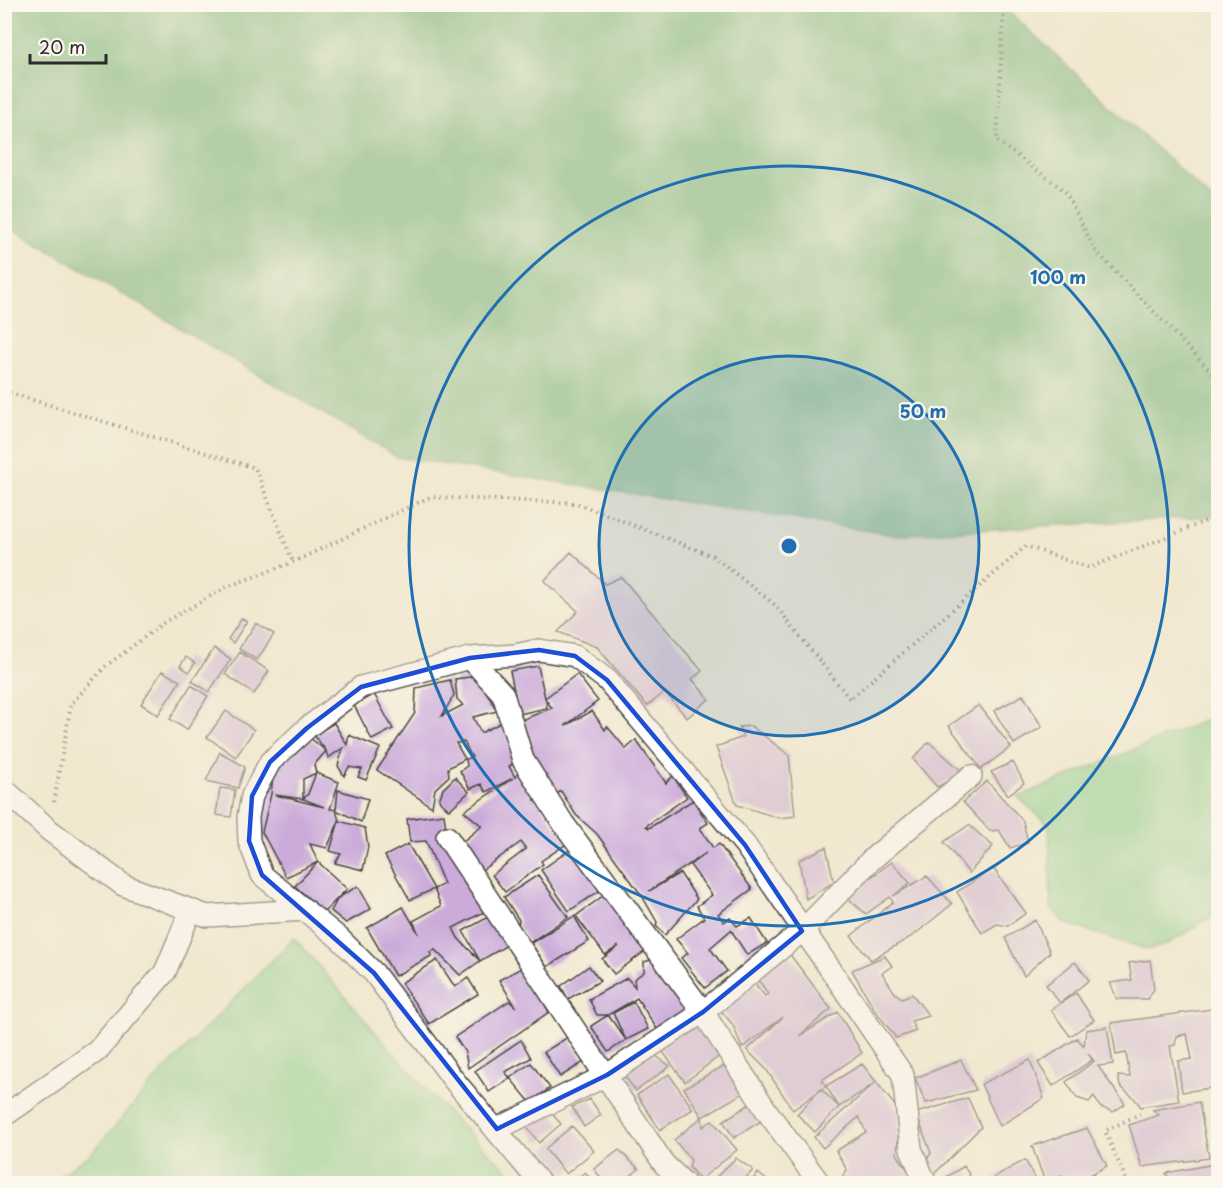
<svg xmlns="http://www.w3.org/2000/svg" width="1223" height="1188" font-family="'Playpen Sans',sans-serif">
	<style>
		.green { fill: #85cf8c; stroke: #587d5c; stroke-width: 1.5 }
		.forest { fill: #6cb278; stroke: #4c6e52; stroke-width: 1.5 }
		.building { fill: #cbabd9; fill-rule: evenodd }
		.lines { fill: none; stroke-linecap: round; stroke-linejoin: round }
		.minor-casing { stroke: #494744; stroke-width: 24 }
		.path { stroke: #494744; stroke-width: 4; stroke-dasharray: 1.5 4.5; stroke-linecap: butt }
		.minor { stroke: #fff; stroke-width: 21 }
		.marked { fill: none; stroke: #1d4ed8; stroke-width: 4.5; stroke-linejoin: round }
		.ring { fill: none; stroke: #1f6fb2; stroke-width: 3 }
		.centre { fill: #1f6fb2; stroke: #fbf7ec; stroke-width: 3 }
		.ring-label { font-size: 18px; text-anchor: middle; font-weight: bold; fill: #1f6fb2; stroke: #fbf7ec; stroke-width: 4.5; stroke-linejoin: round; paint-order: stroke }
	</style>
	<rect width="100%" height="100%" fill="#fbf7ec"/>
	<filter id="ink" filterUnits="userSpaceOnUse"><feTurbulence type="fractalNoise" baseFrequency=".0167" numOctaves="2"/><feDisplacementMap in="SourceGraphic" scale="12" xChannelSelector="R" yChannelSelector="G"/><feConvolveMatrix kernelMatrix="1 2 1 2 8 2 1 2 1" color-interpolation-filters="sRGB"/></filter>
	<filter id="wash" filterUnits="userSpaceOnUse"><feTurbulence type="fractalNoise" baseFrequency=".008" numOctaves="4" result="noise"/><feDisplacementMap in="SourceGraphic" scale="24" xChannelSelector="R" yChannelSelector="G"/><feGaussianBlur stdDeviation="1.35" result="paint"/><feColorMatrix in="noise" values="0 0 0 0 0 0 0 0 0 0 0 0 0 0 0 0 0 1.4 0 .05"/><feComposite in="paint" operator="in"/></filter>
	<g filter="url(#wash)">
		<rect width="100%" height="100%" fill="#f1e8cf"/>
		<!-- green -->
		<path class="green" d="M1218,715V912L1168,944L1149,950L1064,923L1051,907L1049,825L1018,797Z
			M294,938C368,1021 438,1112 523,1183H48L90,1155L157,1078Z"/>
		<!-- forest -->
		<path class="forest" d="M5,4L1011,5L1004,7L1218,205V516L894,535L397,457L5,224Z"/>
		<g id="blocks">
			<!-- building -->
			<path class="building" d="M571,552L605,584L621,577L702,671L692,679L709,699L687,718L665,692L647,706L597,647L558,632L578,611L544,581Z
				M242,618L247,621L233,643L228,639Z
				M256,623L274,634L257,660L239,649Z
				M214,648L231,659L209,692L192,681Z
				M240,652L269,671L254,694L225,674Z
				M186,657L195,663L189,672L180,666Z
				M538,666L545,698L577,674L598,701L565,726L592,711L605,730L607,726L626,749L636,740L666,783L673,776L687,797L646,826L649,828L693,800L708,823L700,828L713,848L719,844L752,889L718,914L724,922L730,918L737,926L751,918L767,943L747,955L731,930L710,948L727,971L705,988L681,958L688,953L676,939L704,918L697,906L712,895L690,865L706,853L649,891L680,873L697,899L665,935L656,926L657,922L642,896L597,834L576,815L561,791L557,794L530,751L519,721L552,708L546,700L547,708L519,714L510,671Z
				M162,671L180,681L158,715L141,704Z
				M477,676L497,711L473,717L481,733L500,723L520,760L509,766L515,777L518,773L568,843L541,861L543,864L505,892L492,875L526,849L521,842L482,870L462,842L482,826L464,811L513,778L486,792L481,784L470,789L460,771L467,766L466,759L472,757L464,742L456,743L465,759L448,768L449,776L435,789L432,807L377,770L415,713L416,688L450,680L454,695L442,716L463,705L457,699L455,679Z
				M191,685L208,696L187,730L170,719Z
				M374,694L393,729L372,740L354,705Z
				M1023,695L1042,727L1014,744L994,711Z
				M979,705L1011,747L981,769L949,726Z
				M226,711L254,730L236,757L207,737Z
				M334,723L347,745L349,735L380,748L366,780L358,777L362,769L349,767L344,776L338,766L343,748L328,758L326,751L314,765L316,773L339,782L330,809L336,810L338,790L368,799L361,822L336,810L339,821L365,828L368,847L363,870L335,863L341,854L330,851L339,821L327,848L310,844L318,862L286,877L262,832L271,794L274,768L303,732L326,751L314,735ZM316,773L308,794L303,799L324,807L275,795L303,799V779Z
				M751,726L789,755L795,816L779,818L737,805L716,747L743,737L739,727Z
				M929,742L964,773L937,787L913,759Z
				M220,752L245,767L238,788L206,781Z
				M1013,762L1024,783L1008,795L991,772Z
				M455,777L469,792L449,810L439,800L443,789Z
				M987,781L1023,821L1028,843L1010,848L999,830L990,831L963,802Z
				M220,788L235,790L231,817L216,815Z
				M444,814L447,837L486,911L453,928L458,938L480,961L460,975L435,950L430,952L431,956L395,976L367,928L403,907L419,934L413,921L441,906L434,889L444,884L426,841L410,842L407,819Z
				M969,825L993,846L969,873L944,842Z
				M408,844L434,889L410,900L385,856Z
				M574,847L602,889L569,911L541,870Z
				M826,847L834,882L806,899L799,860Z
				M318,862L347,889L338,898L358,886L371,909L346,923L331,911L338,898L324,912L295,886Z
				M892,862L910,883L893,896L927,876L952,904L914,935L871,960L851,936L893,902L890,897L866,914L845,896Z
				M993,868L1026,913L1008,926L997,924L982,933L957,892Z
				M538,875L568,917L529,943L518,926L519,920L504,897Z
				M608,892L648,949L614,974L602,959L619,946L605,955L576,916Z
				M492,915L509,944L480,961L463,931Z
				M574,916L589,941L547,967L531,943Z
				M1035,920L1050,952L1024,976L1005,938Z
				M788,952L831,1009L799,1036L838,1012L862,1053L822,1080L826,1086L793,1110L766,1069L747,1050L783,1017L742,1048L733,1025L718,1007L752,980L765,996L768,994L755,975Z
				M885,956L892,966L882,973L895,993L902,998L912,994L929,1016L911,1021L916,1031L896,1038L875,1010L852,970Z
				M657,958L690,1009L657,1029L637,998L608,1015H597L589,999L627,978L635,987L634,979L644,972V962Z
				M437,960L455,987L468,978L478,994L429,1024L401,983Z
				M1150,960L1154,989L1148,999H1117L1110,983L1132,980L1129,963Z
				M1075,962L1089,980L1060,1003L1046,985Z
				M589,966L600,981L568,999L561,986Z
				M523,967L549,1012L468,1068L465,1052L455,1037L509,1001L516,1007L499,980Z
				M1076,993L1094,1020L1070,1036L1051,1010Z
				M634,1002L648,1029L626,1040L613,1013Z
				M1212,1009L1218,1054V1087L1182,1092L1178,1061L1192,1059L1187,1034L1177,1036L1175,1045L1170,1046L1179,1101L1141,1107L1134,1098L1120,1086L1118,1076L1130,1077L1126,1053L1116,1055L1111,1023Z
				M608,1015L626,1040L608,1052L591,1026Z
				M697,1020L722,1054L685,1082L660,1048Z
				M1107,1027L1113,1064L1098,1066L1125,1104L1113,1112L1100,1107L1094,1096L1089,1102L1077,1098L1066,1082L1094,1061L1088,1053L1092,1060L1053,1086L1038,1063L1077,1038L1084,1046L1086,1030Z
				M568,1037L584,1062L560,1077L544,1052Z
				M521,1040L531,1058L505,1072L510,1078L489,1092L475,1071Z
				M652,1053L670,1066L636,1091L623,1074Z
				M961,1060L976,1090L926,1103L915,1078Z
				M1030,1060L1044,1098L1000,1126L981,1084Z
				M531,1063L550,1088L530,1102L510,1078Z
				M729,1063L745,1092L702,1117L684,1088Z
				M862,1064L900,1112L897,1154L915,1181L912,1184H838L847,1170L836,1151L866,1132L859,1117L823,1148L814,1137L875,1083L839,1107L826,1086Z
				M669,1074L693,1109L660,1130L637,1095Z
				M821,1089L839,1107L815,1132L797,1114Z
				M968,1098L981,1127L934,1174L926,1161L931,1153L916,1113Z
				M590,1099L601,1115L584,1127L572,1107Z
				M1199,1102L1209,1158L1142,1167L1129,1125L1159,1115L1153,1110Z
				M750,1104L761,1121L734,1138L723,1121Z
				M547,1108L561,1124L539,1143L526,1126Z
				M702,1117L703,1127L712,1120L737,1150L700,1180L689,1167L691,1160L674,1140Z
				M572,1126L594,1151L566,1174L545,1149Z
				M1087,1128L1107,1166L1073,1184H1066L1062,1175L1045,1182L1032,1146Z
				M1216,1144H1218V1184H1171L1166,1173L1214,1164Z
				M619,1150L639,1169L620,1184H605L594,1169Z
				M736,1158L753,1170L740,1184H709Z
				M1025,1160L1038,1184H998L994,1177Z
				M964,1166L975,1184H935Z
				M585,1172L595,1184H571Z
				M758,1173L771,1184H749Z"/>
		</g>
	</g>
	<g filter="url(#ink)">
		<use href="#blocks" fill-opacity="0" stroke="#494744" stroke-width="1.5"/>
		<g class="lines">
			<defs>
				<path id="minor" d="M470,658L503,694L523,760L563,823L703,1012L766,1110L820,1184
					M4,789L49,830L123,885L207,916L306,910
					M447,837L664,1164L685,1184
					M4,1116L97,1051L165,972L191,910
					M497,1129L607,1075L703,1012L802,931L871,860L971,776
					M541,1184L453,1079L374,973L339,938L262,875L249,841L248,817L252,796L270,762L307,728L361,687L470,658L515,655L539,650L575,656L607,680L745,845L903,1075L911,1149L926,1184"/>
			</defs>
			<!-- minor casing -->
			<use href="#minor" class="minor-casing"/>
			<!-- path -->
			<path class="path" d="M1004,4L997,141L1065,191L1095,250L1218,379
				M4,391L255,468L293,562
				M54,802L71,704L106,666L166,621L227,587L293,562L430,497L576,503L713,556L775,605L850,699L1026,546L1089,568L1211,519L1218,520
				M1128,1184L1105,1131L1140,1114"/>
			<!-- minor -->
			<use href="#minor" class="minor"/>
		</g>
	</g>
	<!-- marked area -->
	<path d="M0 0H1223V1188H0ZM539,650L575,656L607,680L745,845L802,931L703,1012L607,1075L497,1129L374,973L262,875L249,841L252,796L270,762L307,728L361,687L470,658Z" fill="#f1e8cf" fill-opacity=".55" fill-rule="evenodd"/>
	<path class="marked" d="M539,650L575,656L607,680L745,845L802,931L703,1012L607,1075L497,1129L374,973L262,875L249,841L252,796L270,762L307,728L361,687L470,658Z"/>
	<!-- distance rings -->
	<circle cx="789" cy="546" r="190" fill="#1f6fb2" fill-opacity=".12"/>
	<g class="ring">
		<circle cx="789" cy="546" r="190"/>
		<circle cx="789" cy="546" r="380"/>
	</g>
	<circle cx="789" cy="546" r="9" class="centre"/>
	<g class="ring-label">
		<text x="1058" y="284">100 m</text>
		<text x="923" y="418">50 m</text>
	</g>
	<!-- margin -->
	<rect width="1223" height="1188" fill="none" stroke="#fbf7ec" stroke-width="24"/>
	<!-- scale -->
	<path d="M30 54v9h76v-9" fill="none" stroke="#2b2b2b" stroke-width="3"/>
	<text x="39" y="54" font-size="18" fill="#2b2b2b" stroke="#fbf7ec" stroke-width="4.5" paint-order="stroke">20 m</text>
</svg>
